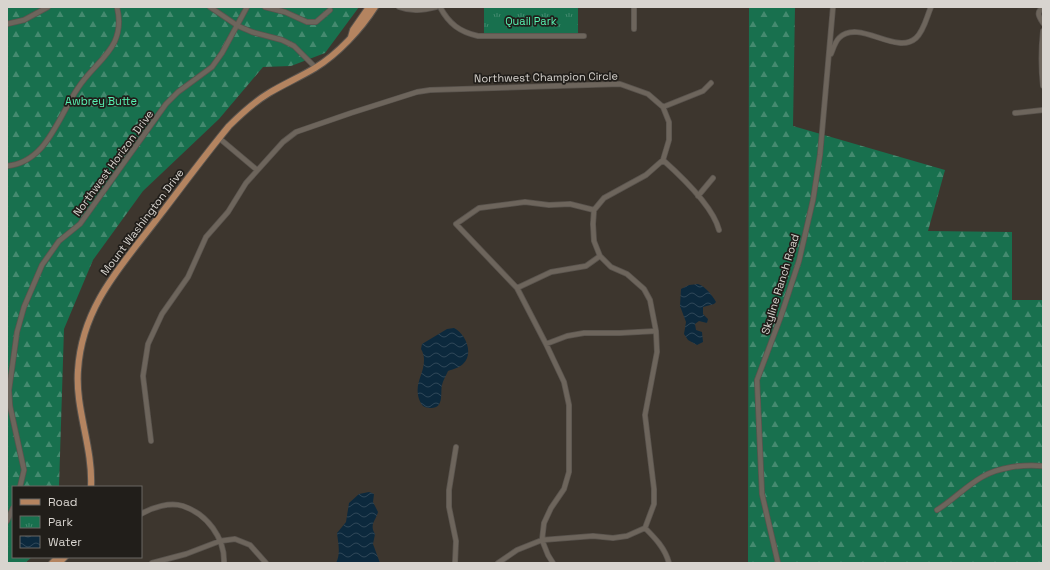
<svg xmlns="http://www.w3.org/2000/svg" width="1050" height="570" font-family="'Space Grotesk',sans-serif">
	<style>
		.forest { fill: url(#forest-firs) }
		.park { fill: url(#park-tufts) }
		.water { fill: url(#water-waves) }
		.lines { fill: none; stroke-linecap: round; stroke-linejoin: round }
		.minor-casing { stroke: #5a544e; stroke-width: 6 }
		.major-casing { stroke: #5a544e; stroke-width: 8 }
		.minor { stroke: #6d655c; stroke-width: 4.5 }
		.major { stroke: #b48460; stroke-width: 6 }
		.labels { text-anchor: middle; dominant-baseline: central; stroke-width: 3.5; stroke-linejoin: round; paint-order: stroke }
		.park-label { font-size: 11px; fill: #58f2b2; stroke: #211e1a }
		.street-label { font-size: 11px; fill: #d8d4cf; stroke: #211e1a }
	</style>
	<defs>
		<pattern id="forest-firs" width="22" height="20" patternUnits="userSpaceOnUse"><rect width="22" height="20" fill="#18704e"/><path d="M5 1l3.5 6h-7zM16 11l3.5 6h-7z" fill="#448a6f"/></pattern>
		<pattern id="park-tufts" width="24" height="20" patternUnits="userSpaceOnUse"><rect width="24" height="20" fill="#18704e"/><path d="M3 7l-1-3M5 7V3M7 7l1-3M15 17l-1-3M17 17v-4M19 17l1-3" fill="none" stroke="#448a6f"/></pattern>
		<pattern id="water-waves" width="16" height="10" patternUnits="userSpaceOnUse"><rect width="16" height="10" fill="#0c293d"/><path d="M0 5q4-4 8 0t8 0" fill="none" stroke="#2f4758"/></pattern>
	</defs>
	<rect width="100%" height="100%" fill="#3d362e"/>
	<!-- forest -->
	<path class="forest" d="M7,7H359L325,53L291,66L263,67L219,119L143,191L93,260L64,329L59,487H13V557H32L25,563H7Z
		M749,7H795L793,126L945,170L928,231L1012,232V300H1043V563H748Z"/>
	<!-- park -->
	<path class="park" d="M484,7H578V36H484Z"/>
	<!-- water -->
	<path class="water" d="M698,284C706,287 712,295 716,302L714,304L703,307V314L708,319L707,323L699,321L695,324L696,330L702,332L703,342L697,345L688,340L684,334L686,322L680,306L681,289L689,285Z
		M454,328C466,334 474,354 463,364C459,368 453,369 448,371C446,376 443,380 442,385C440,392 445,409 430,408C423,408 421,404 419,399C414,383 424,375 424,360C424,356 423,352 421,349L422,344L447,329Z
		M369,492L372,493L374,494L373,502L378,512C376,520 369,525 375,534L373,544L380,563H336C341,554 338,542 337,533L346,522L349,503L359,494Z"/>
	<g class="lines">
		<defs>
			<path id="minor" d="M210,7L238,26L252,32L282,40L294,46L316,68
				M265,7L285,12L307,22H316L330,10
				M399,7C412,12 423,10 436,7
				M440,7C449,24 460,32 478,36H584
				M1043,8C1035,12 1040,18 1043,23
				M7,24L24,20L48,7
				M634,29V7
				M1043,31C1041,50 1041,68 1043,86
				M831,54C833,49 835,42 839,38C859,18 896,56 916,38C924,31 927,16 931,7
				M663,107L703,91L711,83
				M1015,113L1043,110
				M219,138L257,170
				M663,160C682,177 713,206 719,230
				M7,166C47,162 58,117 78,88C96,60 127,48 117,7
				M698,196L713,178
				M517,288L551,272L586,266L600,256
				M546,344L567,336L584,333H620L656,331
				M151,441L143,376L148,344L162,314L188,277L206,237L228,212L246,183L283,142L296,132L351,113L417,92L430,90L620,84L648,94L663,107L669,122V140L663,160L646,175L604,198L594,210L593,224L594,241L600,256L611,267L627,274L644,289L650,300L656,331L657,352L645,415L654,489V504L645,528L627,536L613,538L593,536L542,540L517,550L498,563
				M20,487L24,470L10,406L9,390L17,332L24,307L42,265L59,241L80,224L166,104L178,92L212,67L222,53L247,7
				M937,510C953,500 966,486 982,477C999,467 1024,464 1043,466
				M141,514C153,507 170,502 183,506C207,514 225,538 224,563
				M7,521L13,508
				M645,528C655,538 665,548 669,563
				M152,563L186,554L220,541L235,539L250,545L266,563
				M455,563L456,541L449,507V490L456,447
				M553,563L548,555L542,540L544,523L551,508L564,489L569,472V405L564,382L546,344L517,288L456,224L479,208L525,202L549,205L570,204L594,210
				M778,563L762,494L757,380L781,316L799,261L813,200L820,155L833,7"/>
			<path id="major" d="M351,37L353,30L369,7
				M91,487C93,447 75,409 78,370C82,305 123,264 160,215C183,185 205,155 229,126C241,114 254,102 269,93C284,84 300,77 315,68C338,54 361,29 375,7
				M52,563L58,557
				M59,563L65,557"/>
		</defs>
		<!-- minor casing -->
		<use href="#minor" class="minor-casing"/>
		<!-- major casing -->
		<use href="#major" class="major-casing"/>
		<!-- minor -->
		<use href="#minor" class="minor"/>
		<!-- major -->
		<use href="#major" class="major"/>
	</g>
	<g class="labels">
		<!-- park labels -->
		<g class="park-label">
			<text x="531" y="21">Quail Park</text>
			<text x="101" y="101">Awbrey Butte</text>
		</g>
		<!-- street labels -->
		<g class="street-label">
			<text transform="translate(546 77) rotate(-1)">Northwest Champion Circle</text>
			<text transform="translate(113 163) rotate(-54)">Northwest Horizon Drive</text>
			<text transform="translate(142 222) rotate(-53)">Mount Washington Drive</text>
			<text transform="translate(780 284) rotate(-73)">Skyline Ranch Road</text>
		</g>
	</g>
	<!-- border -->
	<rect width="1050" height="570" fill="none" stroke="#d8d4cf" stroke-width="16"/>
	<!-- legend -->
	<rect x="12" y="486" width="130" height="72" fill="#211e1a" stroke="#6a6762"/>
	<rect x="20" y="499" width="20" height="6" fill="#b48460" stroke="#6a6762"/>
	<text x="48" y="506" font-size="12" fill="#d8d4cf">Road</text>
	<rect x="20" y="516" width="20" height="12" fill="url(#park-tufts)" stroke="#6a6762"/>
	<text x="48" y="526" font-size="12" fill="#d8d4cf">Park</text>
	<rect x="20" y="536" width="20" height="12" fill="url(#water-waves)" stroke="#6a6762"/>
	<text x="48" y="546" font-size="12" fill="#d8d4cf">Water</text>
</svg>
